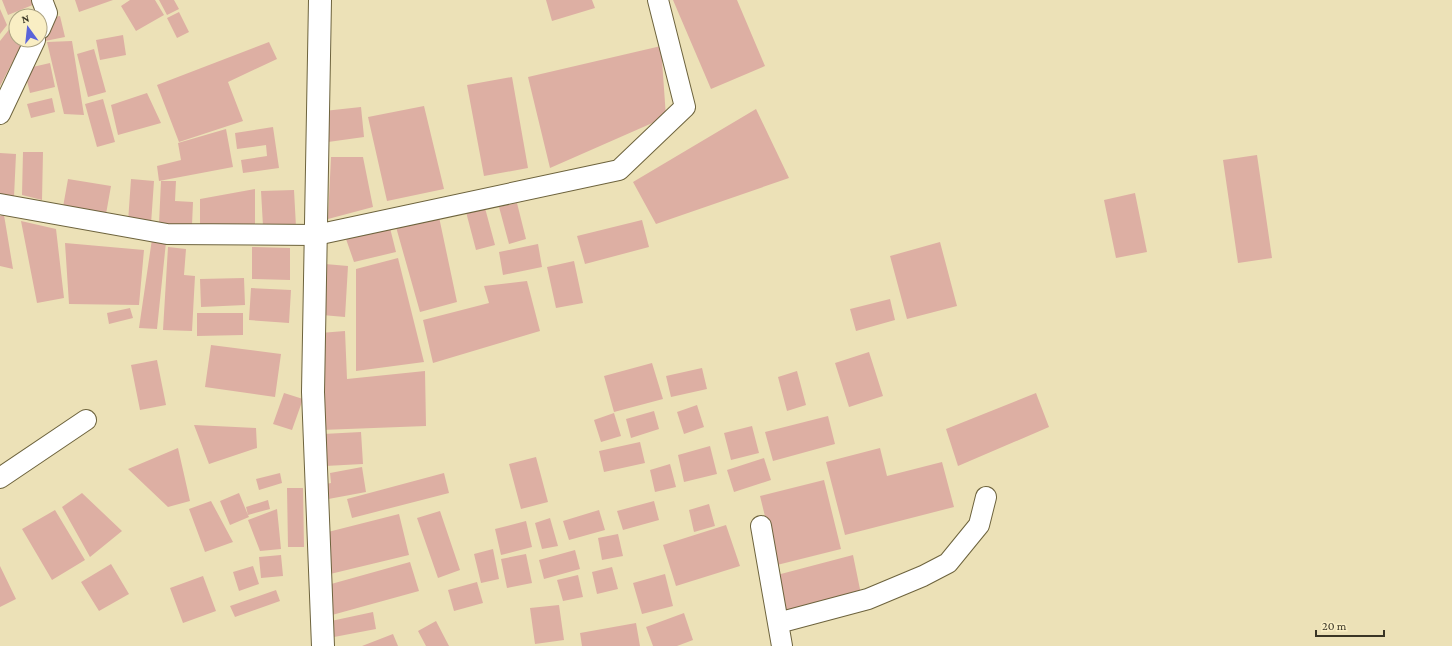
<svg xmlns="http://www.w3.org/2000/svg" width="1452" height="646" font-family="'Crimson Pro',serif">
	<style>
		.building { fill: #ddafa3 }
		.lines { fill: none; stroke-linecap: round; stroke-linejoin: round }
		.minor-casing { stroke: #6d633d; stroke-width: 22 }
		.tertiary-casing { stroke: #6d633d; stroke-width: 24 }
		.minor { stroke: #fff; stroke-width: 20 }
		.tertiary { stroke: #fff; stroke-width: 22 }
	</style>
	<rect width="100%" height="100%" fill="#ece1b7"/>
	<!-- building -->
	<path class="building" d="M2,0H39L40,2L8,15Z
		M75,0H113L79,12Z
		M130,0H155L164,15L136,31L121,6Z
		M159,0H174L179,9L167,15Z
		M546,0H592L595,8L552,21Z
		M673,0H737L765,66L711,89Z
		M0,9L7,25L0,34Z
		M179,12L189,32L177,38L167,18Z
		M60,16L65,37L40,42V20Z
		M15,22L16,23V40H24L0,86V41Z
		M123,35L126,55L100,60L96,40Z
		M72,41L84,115L64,114L47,42Z
		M269,42L277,59L228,82L243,121L179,142L157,85Z
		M661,46L666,117L550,168L528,77Z
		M94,49L106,92L88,97L77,54Z
		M50,63L55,87L30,93L24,69Z
		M512,77L528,168L484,176L467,85Z
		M147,93L161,123L118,135L111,105Z
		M52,98L55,112L31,118L27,104Z
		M103,99L115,142L97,147L85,104Z
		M424,106L444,189L387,201L368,117Z
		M361,107L364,137L328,142L324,111Z
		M756,109L789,178L656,224L633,182Z
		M273,127L279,168L243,173L241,160L267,156L266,145L237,149L235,133Z
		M226,129L233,167L159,181L157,166L181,160L178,143Z
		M23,152H43L42,200L22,195Z
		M0,153L16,154L14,197H0Z
		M1257,155L1272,258L1238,263L1223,160Z
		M331,157H363L373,207L328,219Z
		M68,179L111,186L106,214L63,207Z
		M131,179L154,181L151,224L128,222Z
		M161,181H176L175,201L193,202L192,225L159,224Z
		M255,189V228L200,225V199Z
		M294,190L296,227L263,226L261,191Z
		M1135,193L1147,252L1116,258L1104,200Z
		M517,203L526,239L509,244L499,207Z
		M485,208L495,245L476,250L466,212Z
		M4,215L13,269L0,266V216Z
		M439,217L457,302L420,312L396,227Z
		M642,220L649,247L585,264L577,236Z
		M21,221L56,229L64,298L37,303Z
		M390,228L396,252L354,262L346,239Z
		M152,239L166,242L157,329L139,328Z
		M940,242L957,306L907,319L890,256Z
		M65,243L144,250L139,305L69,304Z
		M538,244L542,267L503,275L499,252Z
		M168,247L186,249L184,275L195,276L192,331L163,330Z
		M252,247L290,248V280L252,279Z
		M398,258L424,362L356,371V269Z
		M574,261L583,303L556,308L547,267Z
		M325,264L348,266L345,317L322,315Z
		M244,278L245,305L201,307L200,279Z
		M527,281L540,331L433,363L423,320L489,303L484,286Z
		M251,288L291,290L289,323L249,320Z
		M890,299L895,320L856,331L850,309Z
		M130,308L133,318L109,324L107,313Z
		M197,313H243V335L197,336Z
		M345,331L347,379L425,371L426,426L321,430L320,333Z
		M211,345L281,354L275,397L205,387Z
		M869,352L883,396L849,407L835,363Z
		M157,360L166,405L140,410L131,365Z
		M652,363L663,399L614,412L604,376Z
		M702,368L707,389L671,397L666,376Z
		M797,371L806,405L787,411L778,377Z
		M284,393L303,399L292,430L273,424Z
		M1036,393L1049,427L958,466L946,429Z
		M697,405L704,427L684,434L677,412Z
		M654,411L659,429L631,438L626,419Z
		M614,413L621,436L601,442L594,420Z
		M828,416L835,444L773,461L765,432Z
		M194,425L256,428L257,448L209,464Z
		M752,426L759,453L731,460L724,433Z
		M361,432L363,464L325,466L323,434Z
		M640,442L645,463L604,472L599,451Z
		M710,446L717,474L684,482L678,455Z
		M178,448L190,501L168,507L128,469Z
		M880,448L887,476L942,462L954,507L845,535L826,462Z
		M536,457L548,502L521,509L509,464Z
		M764,458L771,480L734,492L727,470Z
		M670,464L676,487L655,492L650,470Z
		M362,467L366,492L323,500L321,485L331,483L330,473Z
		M280,473L282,483L259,490L256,479Z
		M444,473L449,493L352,518L347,499Z
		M824,480L841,549L777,565L760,496Z
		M287,488H303L304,547H288Z
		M82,493L122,531L90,557L62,507Z
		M239,493L248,515L246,507L268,500L270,509L248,515L249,517L230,525L220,501Z
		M211,501L233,542L205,552L189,509Z
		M654,501L659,520L623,530L617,511Z
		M709,504L715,526L694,532L689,510Z
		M277,509L281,549L260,551L248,520Z
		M55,510L85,560L52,580L22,529Z
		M599,510L605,530L569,540L563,521Z
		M440,511L460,570L438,578L417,518Z
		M399,514L409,555L326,575L328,532Z
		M550,518L558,546L542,549L535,523Z
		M526,521L532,547L501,555L495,529Z
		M726,525L740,566L676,586L663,545Z
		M618,534L623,556L602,560L598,538Z
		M493,549L499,579L481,583L474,554Z
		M575,550L580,569L544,579L539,560Z
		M526,554L532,583L507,588L501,559Z
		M281,555L283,576L261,578L259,557Z
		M853,555L862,599L787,619L777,575Z
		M410,562L419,591L332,615L324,586Z
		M111,564L129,594L99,611L81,582Z
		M0,566L16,599L0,607Z
		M253,566L259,584L239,591L233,572Z
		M612,567L618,589L597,594L592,572Z
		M665,574L673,606L642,614L633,583Z
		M578,575L583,597L563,601L557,580Z
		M203,576L216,611L183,623L170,588Z
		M477,582L483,603L454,611L448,590Z
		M276,590L280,601L235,617L230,606Z
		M559,605L564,640L535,644L530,608Z
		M373,612L376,629L334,637L331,621Z
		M684,613L693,640L677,646H653L646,627Z
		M436,621L449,646H426L418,631Z
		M636,623L640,646H582L580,633Z
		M393,634L398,646H362Z"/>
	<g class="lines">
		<defs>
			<path id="minor" d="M40,29L47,13L42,0
				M0,114L35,40
				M0,204L167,234L316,235L619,170L685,107L658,0
				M0,478L86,420
				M761,526L782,646
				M778,623L868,599L923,576L948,563L979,525L986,497"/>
			<path id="tertiary" d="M320,0L313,392L323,646"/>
		</defs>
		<!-- minor casing -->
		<use href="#minor" class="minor-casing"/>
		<!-- tertiary casing -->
		<use href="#tertiary" class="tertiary-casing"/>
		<!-- minor -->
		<use href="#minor" class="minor"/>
		<!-- tertiary -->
		<use href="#tertiary" class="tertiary"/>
	</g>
	<!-- north arrow -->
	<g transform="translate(28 28) rotate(345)"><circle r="19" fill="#f9eec4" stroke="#ada484"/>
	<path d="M0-3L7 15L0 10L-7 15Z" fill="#5a63da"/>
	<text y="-6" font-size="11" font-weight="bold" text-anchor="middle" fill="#3a3525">N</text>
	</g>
	<!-- scale -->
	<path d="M1316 630v6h68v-6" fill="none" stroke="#3a3525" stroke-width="2"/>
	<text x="1322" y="630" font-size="12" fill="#3a3525" stroke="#f9eec4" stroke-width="3" paint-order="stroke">20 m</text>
</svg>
